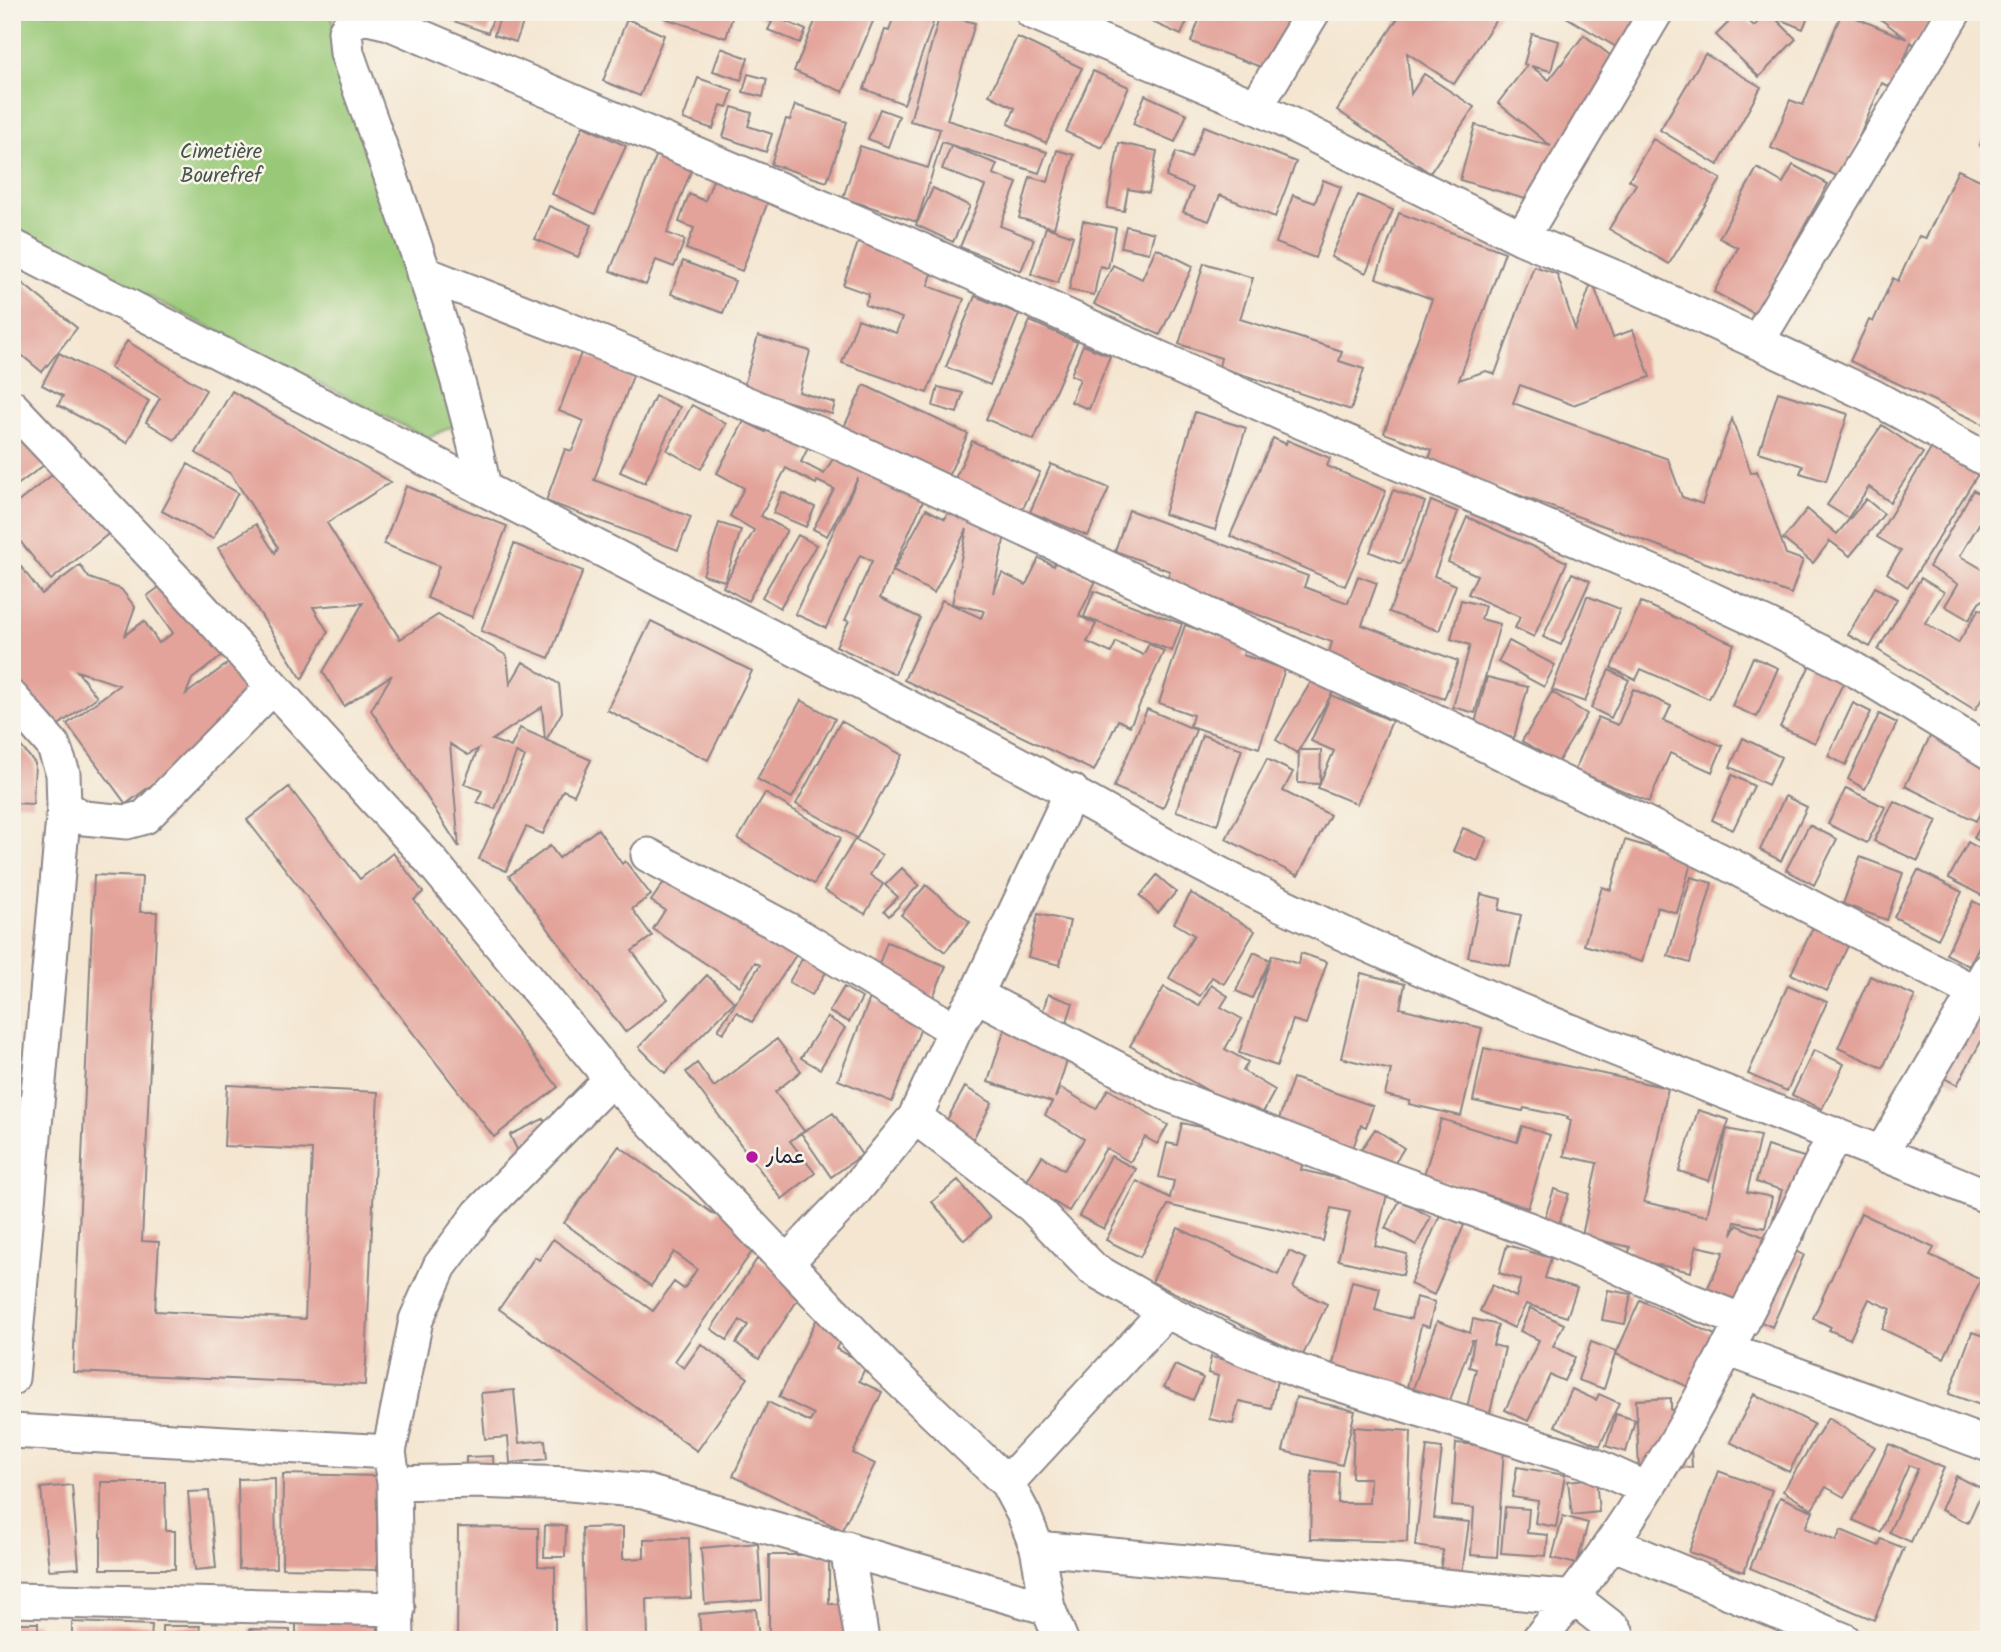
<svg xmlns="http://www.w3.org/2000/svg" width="2001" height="1652" font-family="Kalam,'Playpen Sans Arabic',sans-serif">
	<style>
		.green { fill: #99c978; stroke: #5e765a; stroke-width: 2 }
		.building { fill: #e3a39a; fill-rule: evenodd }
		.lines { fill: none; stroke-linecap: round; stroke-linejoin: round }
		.street-casing { stroke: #8b8486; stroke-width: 37 }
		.street { stroke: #fff; stroke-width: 33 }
		.poi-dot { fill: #b5179e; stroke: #f7f3e8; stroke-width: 2.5 }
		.labels { text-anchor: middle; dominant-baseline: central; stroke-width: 5; stroke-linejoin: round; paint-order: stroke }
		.park-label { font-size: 21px; fill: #46544d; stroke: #f7f3e8 }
		.poi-label { font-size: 21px; fill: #22223b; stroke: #f7f3e8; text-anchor: start }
	</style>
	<rect width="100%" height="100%" fill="#f7f3e8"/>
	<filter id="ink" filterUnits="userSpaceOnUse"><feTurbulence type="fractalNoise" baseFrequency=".0143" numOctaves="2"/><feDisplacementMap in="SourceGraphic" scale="14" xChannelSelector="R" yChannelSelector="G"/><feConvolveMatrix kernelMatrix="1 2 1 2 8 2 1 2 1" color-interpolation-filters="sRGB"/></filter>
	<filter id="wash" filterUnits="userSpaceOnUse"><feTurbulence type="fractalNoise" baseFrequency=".00686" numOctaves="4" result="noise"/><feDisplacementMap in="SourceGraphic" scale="28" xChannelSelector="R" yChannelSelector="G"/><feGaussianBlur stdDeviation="1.57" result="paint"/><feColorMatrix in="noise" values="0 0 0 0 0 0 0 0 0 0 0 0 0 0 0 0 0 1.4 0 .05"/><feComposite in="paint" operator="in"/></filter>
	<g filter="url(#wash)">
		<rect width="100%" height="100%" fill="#f4e6d1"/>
		<!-- green -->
		<path class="green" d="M12,12H330L467,420L427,438L12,227Z"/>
		<g id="blocks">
			<!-- building -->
			<path class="building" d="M437,12H495L488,33L436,15Z
				M502,12H527L516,42L494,35Z
				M662,12H723L733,15L726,38L661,17Z
				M749,12H783L780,19L806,30L800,43L768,30L772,22Z
				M812,12H877L843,92L794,71L816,19L810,17Z
				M895,12H937L904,104L864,89L885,30L889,31Z
				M1130,12H1191L1181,35Z
				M1202,12H1303L1281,74L1191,42Z
				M1402,12H1501L1454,84L1407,53L1411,94L1424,74L1474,107L1430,173L1337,110Z
				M1558,12H1652L1628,54Z
				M1739,12L1754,26L1767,14L1763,12H1810L1803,29L1774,17L1796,39L1759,77L1716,35Z
				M1842,12L1907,39L1871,12H1937L1914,45L1911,42L1893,88L1882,83L1842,178L1771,148L1790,100L1803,105Z
				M940,14L975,23L947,120L1047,152L1039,173L942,142L917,222L843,198L860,146L928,168L940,129L910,121Z
				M627,19L664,35L640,96L603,81Z
				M1532,34L1559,41L1551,71L1531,66L1549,80L1584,35L1629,70L1546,205L1460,180L1475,125L1551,146L1498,103L1527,65L1524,64Z
				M1017,37L1082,68L1046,143L1008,124L1015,108L989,95Z
				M721,48L748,58L741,80L713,71Z
				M1705,54L1761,87L1718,165L1660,130Z
				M1093,71L1129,87L1102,148L1066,132Z
				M748,74L767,79L763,97L743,92Z
				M698,78L733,90L727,107L721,105L713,129L683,119Z
				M1145,95L1187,114L1175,142L1133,124Z
				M795,105L847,122L827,182L771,164L786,119L790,120Z
				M732,107L752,113L748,126L772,134L766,152L723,137Z
				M880,109L899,116L888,147L868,139Z
				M583,126L626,146L595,214L552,194Z
				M1204,126L1296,162L1275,217L1220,195L1209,221L1183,212L1193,188L1166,177L1176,152L1191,158Z
				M1989,129V150L1980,145Z
				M1653,139L1721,179L1669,264L1609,229L1636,184L1629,180Z
				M1119,143L1157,151L1149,193L1128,189L1124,211L1107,208Z
				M951,146L997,164L993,174L1017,183L1000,226L1034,239L1021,271L960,247L985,186L942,169Z
				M659,149L694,163L667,233L685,240L674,267L656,260L646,285L610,271Z
				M1057,150L1074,155L1054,228L1019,218L1030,177L1048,182Z
				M1793,165L1828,184L1755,314L1714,292L1738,248L1719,238L1757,168L1783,183Z
				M1958,170L1989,184V427L1850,361L1869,320L1873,322L1893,278L1898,281L1919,236L1926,238Z
				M715,175L770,196L742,271L686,249L694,228L679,222L689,194L705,201Z
				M1323,180L1341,187L1315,258L1276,243L1293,195L1315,203Z
				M933,188L970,206L953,242L916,225Z
				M1358,195L1393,210L1366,273L1331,257Z
				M549,206L592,225L578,257L535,239Z
				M1399,213L1505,252L1459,380L1486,371L1495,374L1534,266L1557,274L1575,329L1592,281L1613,337L1633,330L1650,377L1573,405L1520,385L1513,403L1668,459L1682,497L1702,504L1732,419L1751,473L1757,471L1786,554L1803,560L1791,594L1428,462L1432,450L1384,433L1432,299L1376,278Z
				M1083,221L1116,228L1108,268L1100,266L1094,295L1069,290Z
				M1126,226L1154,233L1149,253L1121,247Z
				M1046,227L1073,236L1058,283L1031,274Z
				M859,240L934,267L928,286L964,299L927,393L842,363L858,319L896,333L902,318L865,305L869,294L843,285Z
				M1156,248L1193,266L1160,335L1094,304L1113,265L1142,279Z
				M683,261L735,281L723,313L671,294Z
				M1204,263L1253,278L1240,319L1342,351L1339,361L1364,369L1351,410L1219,367L1221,358L1179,344Z
				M16,278L77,328L42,372L12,347V283Z
				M975,296L1019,314L990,385L946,367Z
				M1030,321L1077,342L1034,440L986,419Z
				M758,336L810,351L799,392L835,403L832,414L743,389Z
				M127,341L206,390L175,440L146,422L160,398L110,368Z
				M1083,345L1110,356L1089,409L1071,402L1080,379L1071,375Z
				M59,353L149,401L127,443L58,405L63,396L42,385Z
				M581,353L634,373L594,480L691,517L678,550L546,501L565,449L572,451L584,421L559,411Z
				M864,385L968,434L945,483L841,433Z
				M938,387L963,393L957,413L933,406Z
				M232,391L391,482L327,523L400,639L438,615L507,656L510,684L523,662L559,684L562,712L546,740L591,760L574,795L563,790L543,834L526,827L506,871L479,859L525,757L516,753L495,809L477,802L482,791L464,784L478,749L468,755L450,744L459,847L371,710L392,675L344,706L323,672L363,603L313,607L328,632L302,679L218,548L256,524L275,553L278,547L231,474L196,453ZM542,707L545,739L520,728L511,747L492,740Z
				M1778,392L1848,414L1826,481L1800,473L1803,466L1759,452Z
				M655,396L680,407L645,483L620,472Z
				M692,405L726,424L701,469L667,450Z
				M1195,412L1246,428L1215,530L1164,514Z
				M774,415L814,436L801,462L824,474L834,457L924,499L880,598L920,618L895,674L836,646L849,621L845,620L872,561L860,555L826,628L795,614L858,478L827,536L813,529L834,489L817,481L816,484L786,468L761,516L787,530L748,601L723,587L754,530L730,516L744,488L717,473L744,421L765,432Z
				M1882,425L1923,453L1890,502L1869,487L1848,518L1827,505Z
				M24,427L53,440L62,434L76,454L56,456L12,489V436Z
				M1273,438L1286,444L1287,440L1330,458L1327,466L1386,491L1345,586L1230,536Z
				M972,441L1040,472L1020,515L953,483Z
				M1933,446L1978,474L1908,587L1887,573L1901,551L1877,537Z
				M67,463L117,527L51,580L12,531V507Z
				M188,464L238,493L213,539L162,511Z
				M1051,464L1109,488L1088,536L1030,512Z
				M406,486L507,526L472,617L427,598L439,566L384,544Z
				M1393,490L1425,502L1401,564L1370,552Z
				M1973,490L1989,499V507L1960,556L1989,573V596L1979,603L1969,620L1945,606L1958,584L1929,567Z
				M782,492L815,507L806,527L773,513Z
				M1866,499L1884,514L1850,556L1830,541L1813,563L1783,539L1807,509L1837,534Z
				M1431,501L1458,512L1434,576L1456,585L1439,631L1389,612Z
				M926,509L945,519L950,509L1006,530L993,593L1002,573L1026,585L1039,558L1054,566L1056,561L1096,581L1079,616L1096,624L1087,642L1111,653L1116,642L1143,655L1149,644L1164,651L1130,726L1118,720L1094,771L904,680L942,600L981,618L984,611L952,604L967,529L934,593L893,571Z
				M1129,510L1308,576L1304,587L1348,603L1358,576L1377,583L1362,625L1458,661L1444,699L1328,656L1332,642L1166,581L1170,571L1115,551Z
				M1467,517L1567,562L1534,637L1515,628L1520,617L1468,594L1477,575L1448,562Z
				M719,523L741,530L725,581L703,575Z
				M798,535L816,545L780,608L762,597Z
				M514,544L583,571L549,658L481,631Z
				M12,555L42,594L80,565L89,578L121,589L135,607L125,635L144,621L159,643L173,633L147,596L172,578L232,648L192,679L186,694L245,651L260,705L126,804L67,724L119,685L77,671L97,697L53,729L12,675Z
				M1572,573L1590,581L1561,645L1543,637Z
				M1921,578L1944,592L1925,623L1958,643L1979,609L1989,614V688L1975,710L1878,650Z
				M1875,587L1897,599L1870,647L1848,635Z
				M1094,591L1182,624L1172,651L1084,617Z
				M1587,596L1620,609L1585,702L1552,690Z
				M1461,600L1485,606L1481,619L1500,624L1475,713L1453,707L1470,645L1451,639Z
				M1641,602L1734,644L1709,699L1641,669L1636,680L1611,668Z
				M651,621L752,671L708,760L607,710Z
				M1185,625L1246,646L1243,655L1285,669L1259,748L1190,726L1193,715L1159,703Z
				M1509,641L1555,665L1544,687L1498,662Z
				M1753,657L1778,668L1757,717L1732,706Z
				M1810,665L1844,681L1815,743L1780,727Z
				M1609,670L1629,680L1611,718L1591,708Z
				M1314,677L1334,690L1297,753L1276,740Z
				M1487,677L1528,687L1514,738L1474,727Z
				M1633,689L1671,706L1664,721L1723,746L1712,772L1670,753L1649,802L1575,770L1598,717L1618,725Z
				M1552,692L1587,714L1558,762L1522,741Z
				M1331,695L1392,721L1357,804L1318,788L1320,784L1298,783L1299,750H1321L1320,783L1334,751L1311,741Z
				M801,700L835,719L792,798L757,779Z
				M1853,703L1871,712L1846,765L1828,756Z
				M1147,709L1196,730L1163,808L1114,787Z
				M1879,714L1897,723L1865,789L1848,779Z
				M841,721L902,755L857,838L796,804Z
				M1938,721L1989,746V796L1976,821L1905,786Z
				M1202,735L1242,749L1217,825L1176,811Z
				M12,736L35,763L33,804L12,803Z
				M1743,738L1781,757L1768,785L1730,767Z
				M1267,759L1293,772L1283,791L1330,815L1298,876L1226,839Z
				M1732,775L1754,786L1733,830L1712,820Z
				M289,787L360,879L393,853L423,892L414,900L558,1087L494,1137L247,820Z
				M1846,788L1885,807L1867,843L1828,824Z
				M765,793L841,838L814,884L738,839Z
				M1785,796L1807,807L1781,861L1760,850Z
				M1894,801L1937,821L1918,861L1874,841Z
				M1989,812V847L1974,838Z
				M1809,825L1837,839L1814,885L1786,870Z
				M1463,828L1487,838L1478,861L1453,851Z
				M598,829L622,864L625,861L651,895L632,909L652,936L632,951L668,999L625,1032L509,876L550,846L559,858Z
				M855,839L882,855L870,875L883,884L865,914L824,890Z
				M1625,840L1692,860L1677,913L1657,907L1642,962L1584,945L1602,887L1611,890Z
				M1968,842L1989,854V893L1986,898L1949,878Z
				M1860,857L1903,873L1887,920L1843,904Z
				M902,868L919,885L889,916L884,911L898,897L885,885Z
				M1918,870L1962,892L1938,939L1894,917Z
				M671,872L796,955L752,1022L737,1012L723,1033L718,1030L760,965L755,962L740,986L653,929L665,910L651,901Z
				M94,875L142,877L140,912H157L142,1241L159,1242L155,1311L305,1319L312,1150L224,1146L227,1085L378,1092L365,1385L73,1372Z
				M1157,875L1176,892L1158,913L1140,896Z
				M1691,877L1712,883L1690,963L1668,956Z
				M926,885L970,922L945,952L901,915Z
				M1191,893L1255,931L1224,984L1212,977L1200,996L1169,978L1194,935L1174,923Z
				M1481,894L1501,899L1499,910L1521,915L1510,966L1468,957Z
				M1973,901L1989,910V927L1969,966L1946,954Z
				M1038,914L1070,921L1060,965L1028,957Z
				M1816,921L1852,937L1827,991L1791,974Z
				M887,942L946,966L931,1002L875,975Z
				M806,952L830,966L812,995L789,982Z
				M1254,952L1270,960L1252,998L1236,991Z
				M1301,953L1327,962L1306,1024L1293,1020L1277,1066L1239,1053L1272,955L1298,964Z
				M12,960H17L14,1010H12Z
				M1361,973L1405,984L1400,1008L1482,1028L1461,1116L1409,1104L1410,1101L1385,1095L1391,1070L1341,1058Z
				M707,975L734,1002L665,1073L639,1047Z
				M1870,976L1915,996L1883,1068L1838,1048Z
				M1211,985L1228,996L1221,1007L1242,1019L1225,1049L1248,1062L1243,1071L1275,1090L1259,1120L1130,1046L1164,987L1199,1006Z
				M1788,985L1827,1002L1787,1091L1748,1074Z
				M844,987L862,998L849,1022L829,1012Z
				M1048,994L1073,1003L1066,1025L1041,1017Z
				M1962,995L1989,1009V1027L1957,1085L1923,1067Z
				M870,998L924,1020L892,1102L838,1080Z
				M827,1017L845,1028L820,1069L801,1058Z
				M1006,1024L1072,1045L1055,1098L1061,1088L1096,1109L1108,1089L1168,1125L1157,1144L1145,1137L1130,1162L1106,1148L1069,1211L1025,1184L1042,1156L1064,1170L1084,1139L1045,1115L1052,1102L988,1082Z
				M777,1039L801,1071L775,1092L804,1131L790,1141L815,1173L782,1199L686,1072L697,1063L714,1087Z
				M1484,1048L1668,1088L1644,1202L1707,1216L1727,1129L1760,1136L1747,1192L1772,1197L1765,1228L1735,1222L1732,1235L1737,1225L1804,1255L1772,1327L1704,1296L1724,1252L1696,1246L1691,1272L1628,1258L1630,1247L1582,1236L1597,1163L1564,1156L1571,1120L1567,1119L1568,1117L1524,1108L1523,1111L1473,1101Z
				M1814,1050L1844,1064L1822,1109L1792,1095Z
				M1293,1078L1373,1106L1366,1127L1361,1125L1352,1151L1277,1125Z
				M965,1087L992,1103L972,1141L944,1125Z
				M1698,1110L1729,1120L1709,1181L1679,1171Z
				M833,1113L862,1155L831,1177L801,1133Z
				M543,1119L557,1145L523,1162L510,1135Z
				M1441,1119L1517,1142L1522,1126L1550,1135L1528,1208L1424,1175Z
				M1182,1123L1305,1151L1301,1170L1388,1190L1375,1246L1407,1254L1403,1275L1338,1260L1350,1212L1331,1208L1323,1241L1168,1205L1140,1257L1106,1240L1137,1181L1170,1198L1174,1181L1159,1177L1167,1143L1177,1145Z
				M1375,1129L1404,1148L1391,1169L1361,1150Z
				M619,1146L715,1215L719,1209L761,1239L675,1361L684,1368L701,1344L748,1378L697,1451L499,1309L535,1257L539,1260L553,1239L653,1311L674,1282L684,1289L697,1269L674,1252L651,1286L564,1223Z
				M1767,1146L1827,1164L1804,1240L1770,1229L1782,1190L1756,1182Z
				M1111,1156L1136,1169L1104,1229L1079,1216Z
				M958,1180L990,1218L964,1240L932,1202Z
				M1554,1189L1569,1194L1558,1227L1543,1223Z
				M1400,1200L1431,1217L1416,1245L1385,1228Z
				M1861,1213L1934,1248L1930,1255L1981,1279L1944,1358L1882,1329L1891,1309L1869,1299L1850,1339L1829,1330L1831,1327L1813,1318Z
				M1440,1215L1464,1225L1434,1295L1410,1284Z
				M1178,1228L1278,1275L1289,1251L1306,1259L1293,1288L1327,1304L1303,1355L1152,1282Z
				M1507,1245L1551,1258L1545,1278L1577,1288L1567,1317L1526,1304L1514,1328L1480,1311L1492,1285L1516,1297L1521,1280L1499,1273Z
				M757,1259L804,1290L759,1359L736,1343L748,1325L740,1320L727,1340L711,1329Z
				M1352,1281L1380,1288L1375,1310L1411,1319L1416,1297L1435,1302L1429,1327L1421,1325L1406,1392L1332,1368Z
				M1608,1290L1631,1294L1625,1324L1602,1320Z
				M1640,1300L1730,1342L1706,1395L1616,1354Z
				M1530,1308L1564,1324L1553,1346L1575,1357L1564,1381L1550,1375L1528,1421L1505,1410L1539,1340L1520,1331Z
				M819,1314L846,1328L836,1349L867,1364L859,1381L882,1392L853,1453L875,1464L842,1530L733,1476L768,1402L810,1422L814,1414L779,1397Z
				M1473,1319L1498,1325L1493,1345L1505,1348L1489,1417L1466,1412L1476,1369L1469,1367L1474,1340H1472L1449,1403L1413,1389L1437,1321L1470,1333Z
				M1972,1332L1989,1338V1408L1949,1394Z
				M1591,1342L1616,1351L1604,1389L1578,1380Z
				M1211,1357L1279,1371L1271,1408L1239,1401L1233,1424L1209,1419L1218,1376L1208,1373Z
				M1175,1365L1203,1378L1193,1400L1164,1387Z
				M1572,1389L1596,1400L1599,1394L1619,1403L1600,1446L1555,1426Z
				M514,1390L519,1443L545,1440L547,1459L510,1463L508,1437L485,1439L481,1393Z
				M1754,1394L1814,1424L1789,1472L1730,1442Z
				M1296,1397L1355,1411L1342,1465L1283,1451Z
				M1671,1398V1410L1689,1408L1692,1467L1639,1470L1636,1400Z
				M1616,1414L1635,1420L1626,1452L1606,1446Z
				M1828,1418L1875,1447L1844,1497L1826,1487L1812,1509L1783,1491Z
				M1354,1427L1411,1431L1407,1542L1310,1539L1312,1471L1339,1472L1338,1503H1369L1370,1478H1352Z
				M1456,1443L1504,1448L1497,1557L1471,1555L1474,1508L1452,1506Z
				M1889,1444L1944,1468L1911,1542L1889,1532L1918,1469L1909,1465L1880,1532L1853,1520Z
				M1427,1446L1442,1448L1434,1518L1469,1522L1462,1574L1440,1572L1443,1550L1415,1546Z
				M493,1456L494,1476L466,1478V1457Z
				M1517,1467L1565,1475L1556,1527L1535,1523L1538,1501L1512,1497Z
				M1718,1471L1772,1490L1744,1572L1689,1552Z
				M283,1474L378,1476L377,1570L282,1568Z
				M1956,1476L1983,1489L1968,1523L1941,1510Z
				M275,1478L276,1568L239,1569L238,1479Z
				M1596,1478L1599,1512L1572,1515L1568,1481Z
				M101,1482H165L166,1531H175V1569H101Z
				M72,1485L79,1568L49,1570L41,1488Z
				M209,1491L216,1568L195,1570L188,1492Z
				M1780,1497L1813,1511L1805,1528L1836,1541L1841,1530L1879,1546L1881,1539L1904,1548L1874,1620L1750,1568Z
				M1505,1507L1529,1509L1527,1533L1548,1535L1546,1556L1501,1553Z
				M1563,1516L1588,1523L1577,1564L1552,1558Z
				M545,1525L566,1526L565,1557H544Z
				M458,1527L538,1528V1566L555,1567V1640H457Z
				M623,1527V1559L644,1558V1539L689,1538L691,1598L647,1599L648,1640H585L582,1528Z
				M758,1543L762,1600L705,1604L701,1548Z
				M769,1555H829V1604H864L865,1640H769Z
				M756,1609L759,1640H701L699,1614Z
				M296,1617H378V1640H296Z
				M72,1622L152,1625L151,1640H72Z
				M12,1623H38V1640H12Z
				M162,1626H200L199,1632L249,1633V1629L290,1630V1640H162Z"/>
		</g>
	</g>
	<g filter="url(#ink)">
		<use href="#blocks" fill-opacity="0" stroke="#8b8486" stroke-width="2"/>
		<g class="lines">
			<defs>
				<path id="street" d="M1032,12L1256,107L1522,238L1624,281L1757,342L1872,396L1989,461
					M1256,107L1313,12
					M1522,238L1656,12
					M12,246C343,415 672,587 1003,756C1075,793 1144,836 1216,872C1252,891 1289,908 1325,925C1541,1027 1768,1105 1989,1197
					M423,273L580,334L829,438L1461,733L1728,864L1974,992
					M1757,342L1954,12
					M12,407L189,594L432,862L611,1079L886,1367L1007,1483L1024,1515L1037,1548L1048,1608L1061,1640
					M484,487C453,339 397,196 347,53L345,31L350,24L363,17L389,23L908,244L1285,415L1666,578L1767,625L1847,665L1989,752
					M12,698L53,745L63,773L64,807L12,1378
					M64,807L84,818L127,822L145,817L273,687
					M648,855L789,930L955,1030
					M976,995L1164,1093L1373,1173L1531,1230L1612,1264L1687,1299L1743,1321
					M915,1117L1032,1206L1093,1269L1166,1311L1232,1344L1300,1372L1585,1461L1647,1489
					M1882,1152L1989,969
					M787,1262L852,1194L915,1117L955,1030L976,995L1072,791
					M1727,1349L1989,1445
					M12,1431L389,1452
					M394,1483L474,1481L570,1484L644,1491L1048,1608
					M1007,1483L1166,1311
					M1612,1543L1844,1640
					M847,1548L862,1640
					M1037,1548L1574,1598L1616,1631L1619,1640
					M12,1600L398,1609
					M397,1640L394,1483L389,1452L416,1320L440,1266L479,1214L611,1079
					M1538,1640C1665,1489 1749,1309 1835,1134"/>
			</defs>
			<!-- street casing -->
			<use href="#street" class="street-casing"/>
			<!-- street -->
			<use href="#street" class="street"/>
		</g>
	</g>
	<!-- markers -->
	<circle class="poi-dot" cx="752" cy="1157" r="7"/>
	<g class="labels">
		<!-- park labels -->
		<g class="park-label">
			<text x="221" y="152">Cimetière<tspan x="221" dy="24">Bourefref</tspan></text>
		</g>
		<!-- poi labels -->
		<g class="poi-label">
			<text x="766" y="1157">عمار</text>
		</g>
	</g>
	<!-- margin -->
	<rect width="2001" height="1652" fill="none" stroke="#f7f3e8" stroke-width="42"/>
</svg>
